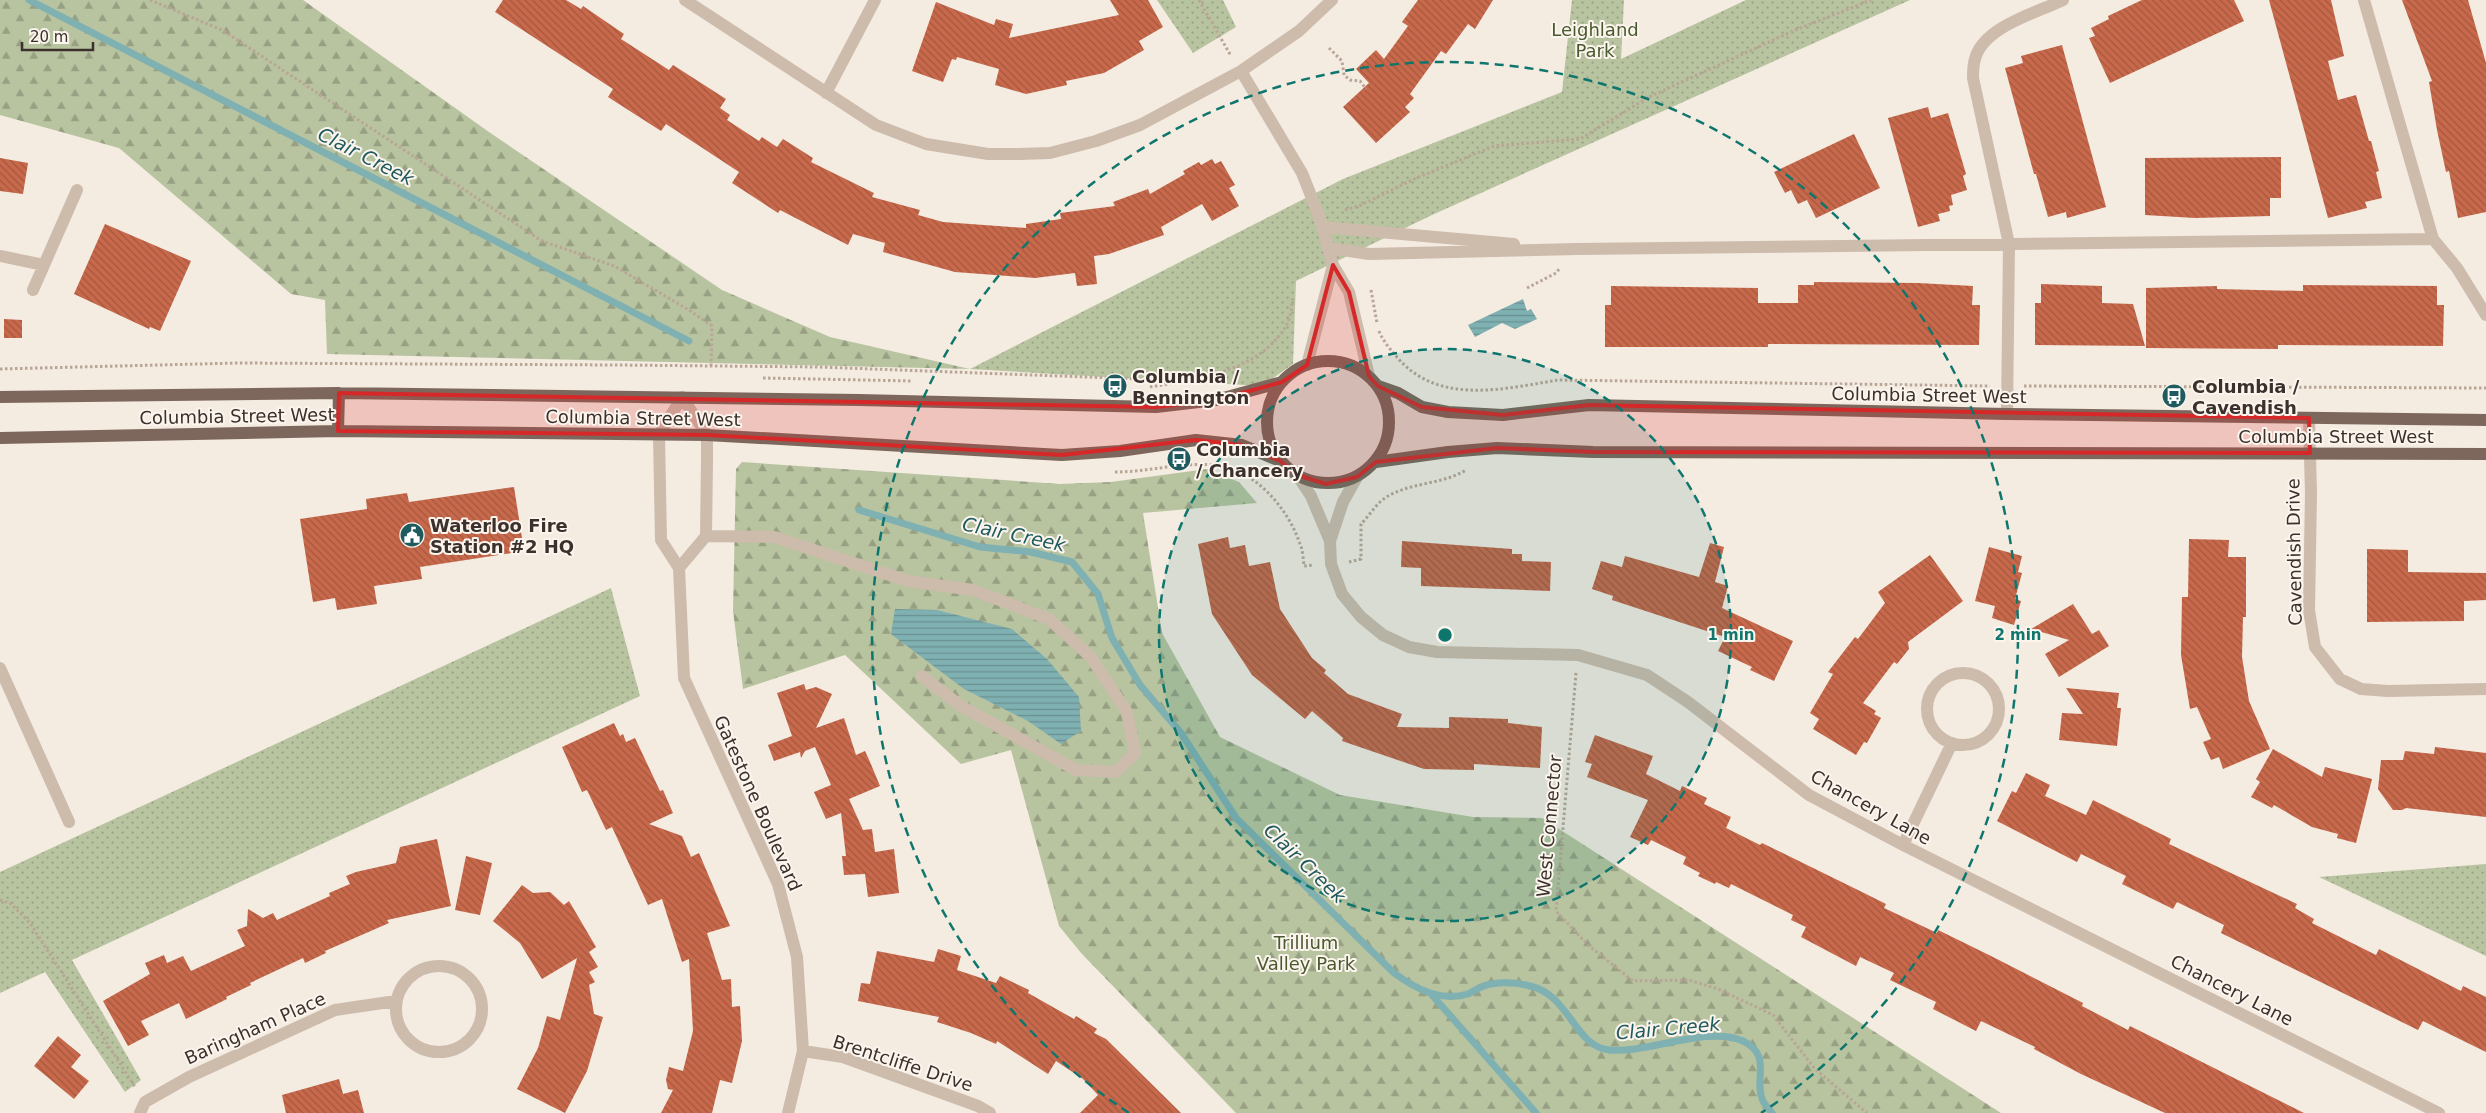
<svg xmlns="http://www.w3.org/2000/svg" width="2486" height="1113" font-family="'DejaVu Sans',sans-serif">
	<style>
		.green { fill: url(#green-dots) }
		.forest { fill: url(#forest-firs) }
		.water { fill: url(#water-rules) }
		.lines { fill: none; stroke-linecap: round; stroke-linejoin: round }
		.stream { stroke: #7fb0b2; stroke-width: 7 }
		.building { fill: url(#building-back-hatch) }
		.path { stroke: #b9a596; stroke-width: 3; stroke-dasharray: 2.5 2.5; stroke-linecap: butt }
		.minor { stroke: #cdbbac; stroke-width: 12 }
		.major { stroke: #7d675c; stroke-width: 12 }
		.marked { fill: #d62828; fill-opacity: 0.2; stroke: #d62828; stroke-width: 4; stroke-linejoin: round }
		.ring { fill: none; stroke: #0f766e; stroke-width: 2.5; stroke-dasharray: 9 6 }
		.labels { text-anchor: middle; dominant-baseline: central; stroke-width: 4; stroke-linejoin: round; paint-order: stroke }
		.park-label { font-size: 18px; fill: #4a5a2e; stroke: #fbf5ee }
		.poi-label { font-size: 18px; font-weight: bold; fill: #3b302b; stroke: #fbf5ee; text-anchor: start }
		.street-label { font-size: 18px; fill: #3b302b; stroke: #fbf5ee }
		.water-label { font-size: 19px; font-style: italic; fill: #1f5a5e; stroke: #fbf5ee }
		.centre { fill: #0f766e; stroke: #fbf5ee; stroke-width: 2.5 }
		.ring-label { font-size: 15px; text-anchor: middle; font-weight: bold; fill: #0f766e; stroke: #fbf5ee; stroke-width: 4; stroke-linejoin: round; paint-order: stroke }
	</style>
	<defs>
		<pattern id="green-dots" width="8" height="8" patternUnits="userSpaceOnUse" patternTransform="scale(1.25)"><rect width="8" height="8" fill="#b8c4a0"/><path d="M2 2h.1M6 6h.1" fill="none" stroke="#97a083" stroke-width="1.8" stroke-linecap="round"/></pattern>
		<pattern id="forest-firs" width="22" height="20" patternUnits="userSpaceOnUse" patternTransform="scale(1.25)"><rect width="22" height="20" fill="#b8c4a0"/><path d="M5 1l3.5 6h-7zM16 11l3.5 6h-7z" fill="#97a083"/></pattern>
		<pattern id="water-rules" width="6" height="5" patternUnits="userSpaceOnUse" patternTransform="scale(1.25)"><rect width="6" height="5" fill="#7fb0b2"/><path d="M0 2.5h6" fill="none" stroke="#699091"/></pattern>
		<pattern id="building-back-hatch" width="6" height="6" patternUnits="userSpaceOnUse" patternTransform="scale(1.25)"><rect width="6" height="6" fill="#c8694b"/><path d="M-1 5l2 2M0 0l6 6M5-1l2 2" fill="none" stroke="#a4573f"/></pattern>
	</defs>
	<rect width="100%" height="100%" fill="#f4ebe1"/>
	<!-- green -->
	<path class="green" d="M1157,0H1223L1236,27L1193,53Z
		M1572,0H1624L1621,59L1746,0H1910L1432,215L1296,281L1293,364L1262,386L970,369L1343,179L1562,92Z
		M611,588L640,696L72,960L141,1080L125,1092L45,972L0,993V872Z
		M2486,864V956L2319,877Z"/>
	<!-- forest -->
	<path class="forest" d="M0,0H303L489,132L722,290L830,337L970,369L327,354L325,300L291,294L119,148L0,115Z
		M742,462L1060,484L1111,482L1207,469L1239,482L1257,503L1143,513L1162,633L1220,737L1340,795L1473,817L1542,818L2001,1113H1236L1082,954L1059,926L1011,750L961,764L845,655L743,689L733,611L736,469Z"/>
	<!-- water -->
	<path class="water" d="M1523,299L1527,311L1531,309L1537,319L1515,329L1502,323L1475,337L1468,325Z
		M895,609L937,610L1012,629L1047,659L1079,697L1081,731L1061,744L1028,721L964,689L891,634Z"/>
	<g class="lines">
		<!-- stream -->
		<path class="stream" d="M29,0L689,341
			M859,510L980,547L1031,552L1072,562L1098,594L1112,638L1140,685L1181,733L1236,818L1394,973C1416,989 1440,1002 1468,994C1472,992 1477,989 1481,987C1495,981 1515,982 1530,986C1570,995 1574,1046 1609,1050C1646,1054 1709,1025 1743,1041C1773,1055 1753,1080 1763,1101C1765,1105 1770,1110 1772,1113
			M1432,995L1536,1113"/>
	</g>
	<!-- building -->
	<path class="building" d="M503,0H566L581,9L583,6L624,34L621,39L669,70L673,65L726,99L720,108L730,115L727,120L759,141L762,137L777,147L783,139L813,158L811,162L874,193L872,197L920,210L918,215L943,222L1026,228V224L1061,219L1060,213L1115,206L1113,202L1148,189L1150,194L1185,174L1183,171L1199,162L1201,165L1212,159L1215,164L1221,161L1235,185L1229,188L1239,206L1212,221L1202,204L1161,227L1164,235L1109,254L1094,256L1097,284L1077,286L1075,273L1035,278L955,272L883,252L885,243L853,234L848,245L780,210L778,213L732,183L739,172L666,124L661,131L608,97L613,89L495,12Z
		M1110,0H1148L1163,27L1139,41L1144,50L1104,73L1066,81L1067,85L1026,94L995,85L999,69L957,57L956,60L952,59L943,82L912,71L936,2L994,25L996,19L1013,24L1009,38L1119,15Z
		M1418,0H1493L1475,29L1468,24L1446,54L1441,51L1410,94L1414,98L1405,107L1410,112L1376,143L1343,107L1369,83L1356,69L1376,50L1384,59L1408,26L1402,22Z
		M2142,0H2234L2244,21L2110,83L2089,38L2095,36L2091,28L2109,19L2108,16Z
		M2269,0H2331L2344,56L2328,61L2338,100L2356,95L2369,141H2371L2379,171L2376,172L2382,198L2365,202L2367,208L2328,218Z
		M2402,0H2468L2486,63V212L2458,218L2449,171L2446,172L2437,130L2429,82L2432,81Z
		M2062,45L2106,207L2067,218L2066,212L2048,217L2036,174H2034L2005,68L2023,63L2021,56Z
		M1928,107L1931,118L1948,113L1966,174L1963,176L1967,190L1951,195L1953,205L1949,206L1950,211L1938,214L1940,221L1918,227L1888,118Z
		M1854,134L1880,188L1816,218L1807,200L1798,204L1791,190L1785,193L1774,172Z
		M2281,157V198H2270V216L2195,218L2145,215V158Z
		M0,158L28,163L23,194L0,191Z
		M105,224L191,261L160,331L150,327L149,329L74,294Z
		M1814,282L1918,283L1973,286L1972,305H1980L1979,345L1768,344V347H1605V305H1611V286L1758,288V303H1798V285H1814Z
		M2041,284L2102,286V303L2133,304L2145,346L2035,345V303H2041Z
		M2303,285L2437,286V305H2444L2443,346L2278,345V349L2146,348V288L2217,286V289L2303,291Z
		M4,319L22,320V338H4Z
		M514,487L524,551L420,567L422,579L374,586L377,604L337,610L335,598L313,602L300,519L367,509L366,499L407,493L409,502Z
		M1228,537L1230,548L1245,545L1249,566L1270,562L1280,609L1312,658L1326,670L1324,673L1348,694L1402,714L1397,727L1449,728V717L1508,719V723L1542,727L1540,768L1474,764V770L1424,769L1342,741L1343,738L1312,711L1305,719L1252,675L1212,614L1198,544Z
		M2189,539L2229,540L2228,557H2246V617H2243L2242,657L2249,701L2270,749L2223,769L2219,757L2211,760L2203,742L2211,739L2197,707L2190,709L2181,655L2182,597H2188Z
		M1402,541L1512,549V554H1522V561L1551,562L1550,591L1421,586V568L1401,567Z
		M1710,543L1724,547L1715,582L1728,586L1722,608L1793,641L1774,681L1750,670L1752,667L1718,651L1725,637L1612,600L1613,596L1592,589L1601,561L1622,567L1625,556L1699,577Z
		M1989,547L2022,556L2018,572L2022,573L2015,599L2021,601L2014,625L1992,618L1995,606L1975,601Z
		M2367,549L2408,550V572L2486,573V600L2464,601V621L2367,622Z
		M1930,555L1963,601L1908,642L1909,649L1897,664L1894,662L1863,703L1876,711L1874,714L1881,718L1867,743L1864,742L1856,755L1813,729L1819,719L1810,713L1833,674L1828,672L1855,637L1858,639L1885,603L1878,592Z
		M2073,604L2092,634L2099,630L2109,646L2059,677L2045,654L2069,640L2031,629Z
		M804,684L806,690L816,687L832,694L816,728L844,718L856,755L865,751L870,762L880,786L849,799L863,830L872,829L875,852L894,849L899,893L868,897L865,874L844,875L842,856H846L841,813L826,819L814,792L831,785L815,747L805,751L801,758L800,752L774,761L768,745L792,736L777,693Z
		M2066,688L2119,693L2117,708H2121L2117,746L2059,740L2062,713L2083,714Z
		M614,723L620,736L623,734L626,742L635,738L660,791L663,790L673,813L649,824L682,836L691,857L699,853L730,926L707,933L722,980L731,979L732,1007L740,1006L742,1041L732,1083L720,1080L712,1113H661L673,1090L668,1089L666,1080L669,1067L683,1071L693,1031L689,959L682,962L662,899L648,905L612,827L606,830L587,790L582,792L562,747Z
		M1595,735L1653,756L1646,774L1680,791L1682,786L1707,798L1704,804L1731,817L1726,828L1760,845L1762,843L1864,893L1886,904L1884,908L1937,933L1938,930L1991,956L2083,1003L2082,1006L2128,1030L2130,1026L2304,1113H2165L2081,1074L2034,1049L2035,1047L1981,1021L1976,1031L1933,1009L1936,1002L1890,980L1894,973L1860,957L1856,966L1801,937L1806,927L1791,920L1793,915L1731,884L1729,888L1716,882L1715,884L1698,876L1700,873L1683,864L1686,857L1651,840L1648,845L1630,837L1648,800L1587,777L1592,764L1585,762Z
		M2435,747L2486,753V817L2406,808L2402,810H2393L2378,789L2381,760H2403L2405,751L2434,754Z
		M2273,749L2322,777L2325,767L2372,779L2356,843L2337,838L2338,834L2312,827L2274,805L2272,808L2251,797L2260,782L2256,779Z
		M2026,773L2050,785L2045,796L2086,815L2093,800L2171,839L2169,844L2297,904L2295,908L2314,919L2312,923L2376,955L2379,949L2461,991L2463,986L2486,997V1052L2423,1021L2418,1030L2221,933L2224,925L2177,902L2173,909L2122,884L2126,876L2081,854L2077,862L1997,821L2012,791L2016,793Z
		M437,839L451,906L387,920L389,923L325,951L326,953L305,963L303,958L250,983L251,985L226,997L227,999L186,1019L179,1003L141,1021L149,1035L128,1046L103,1001L150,974L145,963L164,955L167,963L183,956L191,971L245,946L237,930L247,926L248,909L263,918L273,913L277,920L330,896L329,893L350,884L346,876L356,872L396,863L400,847Z
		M466,856L492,863L480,915L455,910Z
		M522,885L533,893L550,892L564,905L569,901L596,947L589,952L598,967L589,972L595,982L589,985L594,1014L603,1017L587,1071L565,1113L517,1089L538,1048L547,1016L560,1020L577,958L542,979L520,943L493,921Z
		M938,949L961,956L957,970L996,983L1000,976L1029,990L1028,993L1074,1019L1076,1016L1097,1029L1094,1033L1106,1039L1181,1113H1080L1098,1095L1083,1079L1056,1061L1048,1074L997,1041L996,1044L971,1033L937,1022L939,1017L858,1001L861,983L870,984L877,951L934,962Z
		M58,1036L81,1055L71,1067L89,1081L74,1099L34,1066Z
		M339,1079L343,1094L358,1090L364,1113H286L282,1095Z"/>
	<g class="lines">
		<!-- path -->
		<path class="path" d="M150,0L222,30L542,241L614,266L689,310L712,326L711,366
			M1199,0L1231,56
			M1329,48L1342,61L1344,75L1350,80L1360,81L1366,89
			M1345,210L1359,206L1414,179L1494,146L1580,139L1649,97L1793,31L1871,0
			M1527,288L1556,273L1560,268
			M1371,290L1377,323
			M1379,331C1383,341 1390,349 1396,356C1437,406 1503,389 1558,380L1990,386
			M0,369L239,363L615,365L819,367L1140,379L1166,383
			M763,378L912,381
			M2024,386L2486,388
			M1150,387C1198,379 1263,371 1288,322C1291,315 1292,304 1293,296
			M1115,472C1148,472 1181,462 1214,465C1254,468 1288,508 1300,544C1303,550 1303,559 1304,566L1313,565
			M1349,562L1361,559V524C1369,516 1376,504 1385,498C1409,482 1442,485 1466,470
			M1576,673L1556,911L1588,945L1633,981L1689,980L1718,989L1773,1015L1815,1069L1867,1113
			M0,900L10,903L30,923L135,1087"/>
		<!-- minor -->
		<path class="minor" d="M685,0L876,125L926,144L988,154H1019L1050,153L1096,141L1140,125L1241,71L1299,31L1332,0
			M1241,71L1302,173L1319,216L1333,265L1349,292L1369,376
			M826,93L875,0
			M1323,227L1514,244
			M2433,239L2457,268L2486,315
			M1329,248L1369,254L1577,249L2433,239L2364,0
			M0,256L44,265
			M33,290L77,190
			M1307,365L1333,265
			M2007,414L2009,244L1973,78C1973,72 1973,65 1975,59C1983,27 2036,13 2063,0
			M2309,418L2311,493L2309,610L2315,647L2340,679L2361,689L2388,691L2486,689
			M1297,475L1311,496L1330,541L1331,564L1342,594L1361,617L1383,635L1409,647L1437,652L1578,655L1647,675L1688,702L1809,795L1903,845L2439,1113
			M706,536L774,537L908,581L973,590L1049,619L1090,656L1127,712L1135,753L1116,772L1076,770L961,706L922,676
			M1330,541L1343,502L1357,477
			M679,568L706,536L707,461V435L682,397L659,435L661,540L679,568L684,678L778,884L797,957L803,1051L788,1113
			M0,668L69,822
			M1927 709a36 36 0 1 1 72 0a36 36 0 1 1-72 0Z
			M1903,845L1952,743
			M396 1009a43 43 0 1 1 86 0a43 43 0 1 1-86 0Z
			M803,1051L843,1057L978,1106L990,1113
			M140,1113L145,1102L189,1077L335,1010L396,1001"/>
		<!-- major -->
		<path class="major" d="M1267 422a61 61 0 1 1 122 0a61 61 0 1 1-122 0Z
			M1378,386L1398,393L1422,407L1448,412L1503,415L1589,405L2007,414L2486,420
			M0,397L339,393L859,400L1156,407L1216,400L1282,382
			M338,431L339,393
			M0,438L338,431L707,435L1062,455L1120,451L1196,440L1242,445L1280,461
			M1376,462L1448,452L1497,448L1593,452L2486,454"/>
	</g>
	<!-- marked area -->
	<path class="marked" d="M1333,265L1349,292L1369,376L1378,386L1422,407L1503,415L1589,405L2309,418L2310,453L1593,452L1497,448L1376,462L1357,477L1326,484L1297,475L1280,461L1242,445L1196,440L1062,455L707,435L338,431L339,393L1156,407L1216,400L1282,382L1307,365Z"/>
	<!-- distance rings -->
	<circle cx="1445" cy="635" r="286" fill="#0f766e" fill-opacity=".12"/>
	<g class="ring">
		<circle cx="1445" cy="635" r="286"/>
		<path d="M1129 1113A573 573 0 1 1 1761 1113"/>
	</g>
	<!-- icons -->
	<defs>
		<symbol id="bus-disc" viewBox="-11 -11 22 22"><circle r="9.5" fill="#1f5a5e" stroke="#fbf5ee"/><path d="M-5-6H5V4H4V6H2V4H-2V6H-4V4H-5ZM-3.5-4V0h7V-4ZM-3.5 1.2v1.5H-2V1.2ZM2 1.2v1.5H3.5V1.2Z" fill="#fff"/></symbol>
		<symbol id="civic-disc" viewBox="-11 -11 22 22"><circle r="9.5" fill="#1f5a5e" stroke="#fbf5ee"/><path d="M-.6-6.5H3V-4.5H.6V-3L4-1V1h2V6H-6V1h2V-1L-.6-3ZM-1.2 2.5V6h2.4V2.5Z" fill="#fff"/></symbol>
	</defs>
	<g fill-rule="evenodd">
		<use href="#bus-disc" x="1101" y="372" width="28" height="28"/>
		<use href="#bus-disc" x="2160" y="382" width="28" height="28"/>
		<use href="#bus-disc" x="1165" y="445" width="28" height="28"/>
		<use href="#civic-disc" x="398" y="521" width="28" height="28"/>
	</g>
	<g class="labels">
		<!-- park labels -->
		<g class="park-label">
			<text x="1595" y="29">Leighland<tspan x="1595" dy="21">Park</tspan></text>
			<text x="1306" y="942">Trillium<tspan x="1306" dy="21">Valley Park</tspan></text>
		</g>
		<!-- poi labels -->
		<g class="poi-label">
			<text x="1132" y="376">Columbia /<tspan x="1132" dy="21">Bennington</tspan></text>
			<text x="2192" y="386">Columbia /<tspan x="2192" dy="21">Cavendish</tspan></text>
			<text x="1196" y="449">Columbia<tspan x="1196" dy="21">/ Chancery</tspan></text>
			<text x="430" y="525">Waterloo Fire<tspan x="430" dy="21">Station #2 HQ</tspan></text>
		</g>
		<!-- street labels -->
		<g class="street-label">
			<text transform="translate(1929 395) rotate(1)">Columbia Street West</text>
			<text transform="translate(237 416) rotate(-1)">Columbia Street West</text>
			<text transform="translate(643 418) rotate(1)">Columbia Street West</text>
			<text x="2336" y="436">Columbia Street West</text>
			<text transform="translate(2294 552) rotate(-91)">Cavendish Drive</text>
			<text transform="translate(758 803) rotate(66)">Gatestone Boulevard</text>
			<text transform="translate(1871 807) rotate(29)">Chancery Lane</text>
			<text transform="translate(1549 826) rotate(-85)">West Connector</text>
			<text transform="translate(2232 990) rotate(27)">Chancery Lane</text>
			<text transform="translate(255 1028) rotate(-24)">Baringham Place</text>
			<text transform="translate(903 1063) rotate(18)">Brentcliffe Drive</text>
		</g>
		<!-- water labels -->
		<g class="water-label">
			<text transform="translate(366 156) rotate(27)">Clair Creek</text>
			<text transform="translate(1014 534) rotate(12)">Clair Creek</text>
			<text transform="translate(1305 863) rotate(44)">Clair Creek</text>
			<text transform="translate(1668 1028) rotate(-5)">Clair Creek</text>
		</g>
	</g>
	<circle cx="1445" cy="635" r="8" class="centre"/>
	<g class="ring-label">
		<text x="1731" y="640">1 min</text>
		<text x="2018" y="640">2 min</text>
	</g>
	<!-- scale -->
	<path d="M22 42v8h71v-8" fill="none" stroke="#3b302b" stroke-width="2.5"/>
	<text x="30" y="42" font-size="15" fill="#3b302b" stroke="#fbf5ee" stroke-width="4" paint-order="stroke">20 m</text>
</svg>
